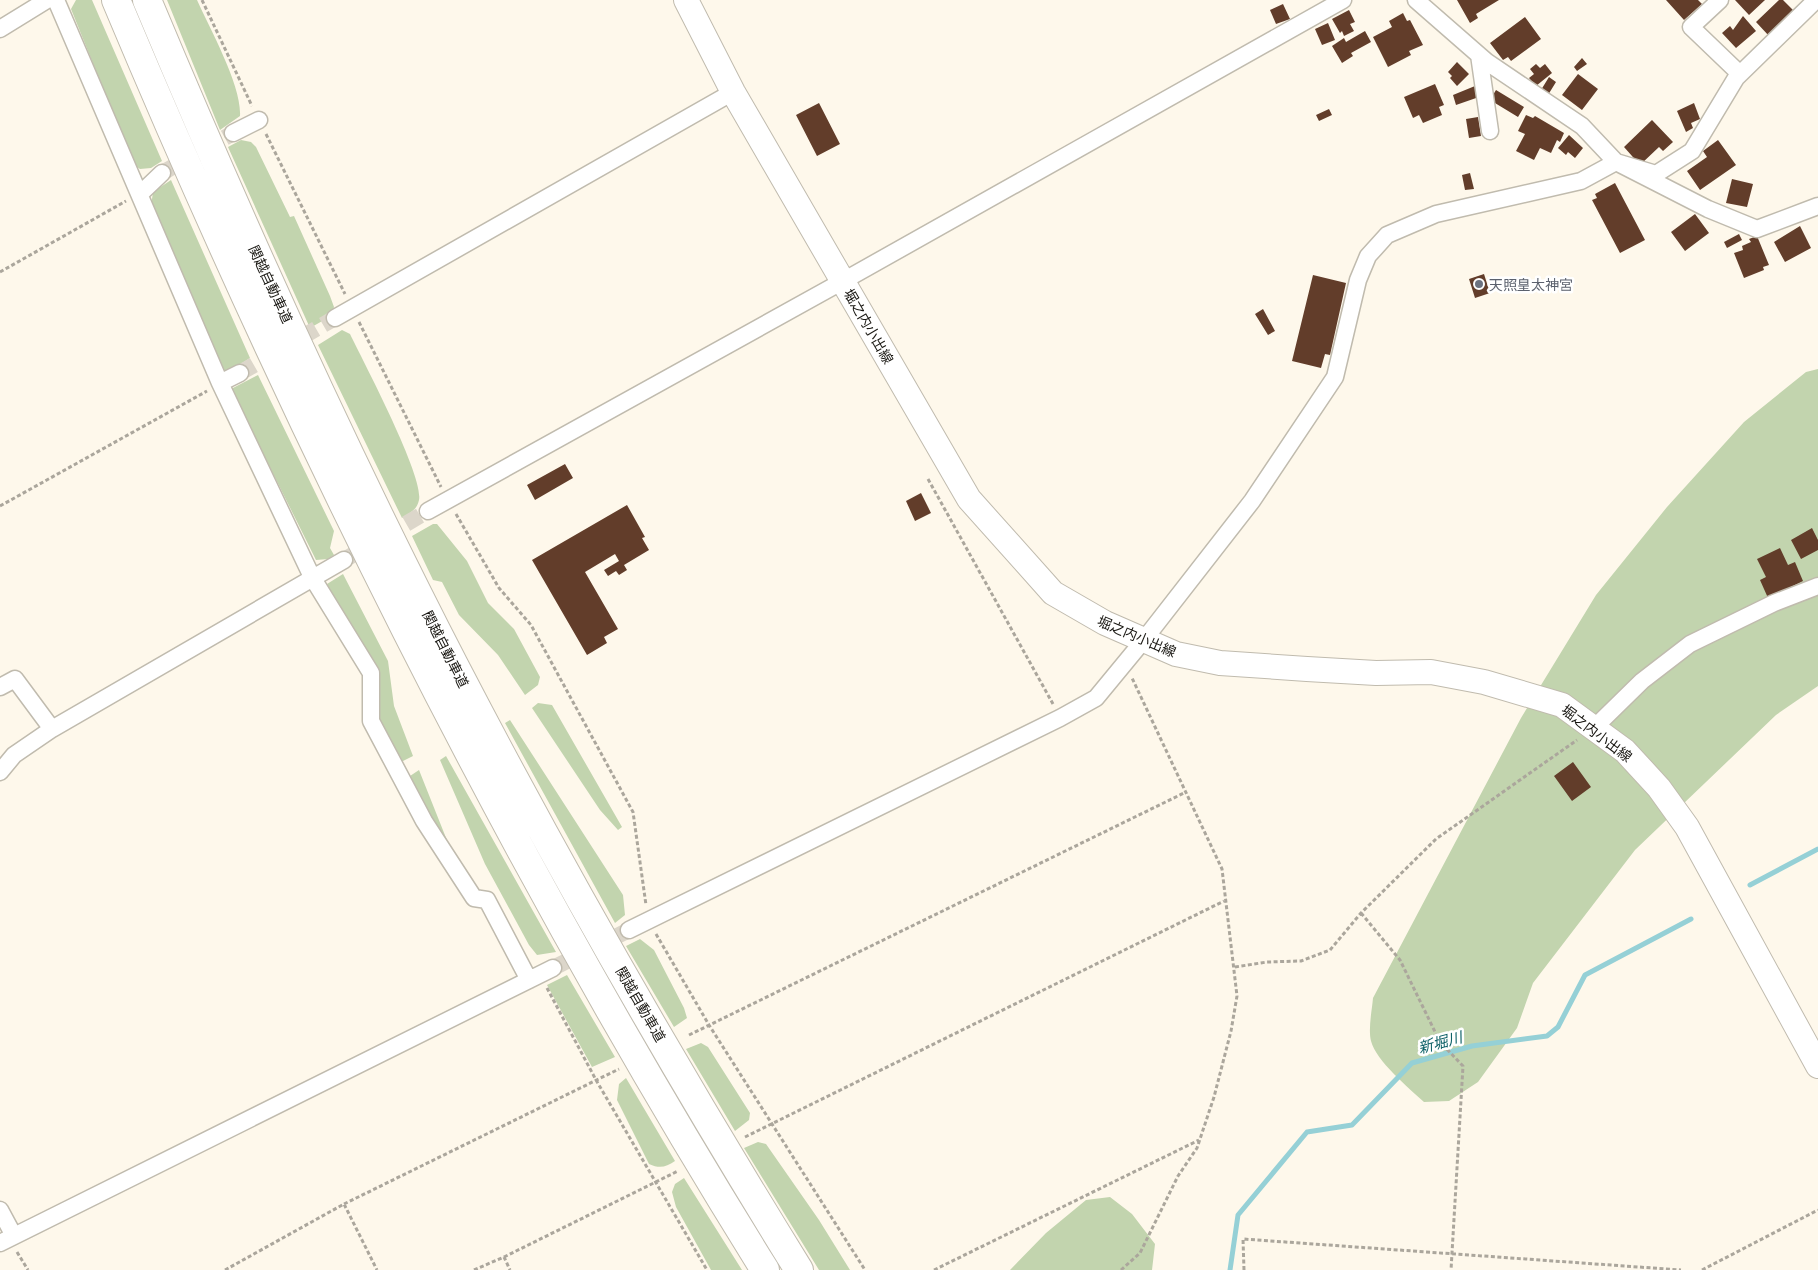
<svg xmlns="http://www.w3.org/2000/svg" width="1818" height="1270" font-family="'PT Serif','Noto Sans JP',serif">
	<style>
		.green { fill: #c2d4ae }
		.lines { fill: none; stroke-linecap: round; stroke-linejoin: round }
		.stream { stroke: #95d0d6; stroke-width: 5 }
		.building { fill: #623d2a }
		.street-tunnel { stroke: #dcd6ca; stroke-width: 16; stroke-dasharray: 16 8; stroke-linecap: butt }
		.street-casing { stroke: #c0bbae; stroke-width: 19 }
		.secondary-casing { stroke: #c0bbae; stroke-width: 26 }
		.highway-casing { stroke: #c0bbae; stroke-width: 30 }
		.path { stroke: #aba69c; stroke-width: 3; stroke-dasharray: 4 2.5; stroke-linecap: butt }
		.street { stroke: #fff; stroke-width: 16 }
		.secondary { stroke: #fff; stroke-width: 24 }
		.highway { stroke: #fff; stroke-width: 28 }
		.worship-dot { fill: #6b7280; stroke: #fff; stroke-width: 2 }
		.labels { text-anchor: middle; dominant-baseline: central; stroke-width: 5; stroke-linejoin: round; paint-order: stroke }
		.street-label { font-size: 14px; fill: #181611; stroke: #fff }
		.worship-label { font-size: 14px; fill: #5b616d; stroke: #fff; text-anchor: start }
		.water-label { font-size: 15px; font-style: italic; fill: #0d6067; stroke: #fff }
	</style>
	<rect width="100%" height="100%" fill="#fef8eb"/>
	<!-- green -->
	<path class="green" d="M76,0H92L162,161L151,168L140,169L134,165L71,9Z
		M167,0H197C210,29 242,86 240,116L220,130Z
		M241,140L251,142L256,147L290,217L294,216L330,296L334,307L331,316L310,328L228,147Z
		M171,180L250,358L230,371H222L151,206L153,192Z
		M342,330L350,334C363,361 424,476 419,500C417,510 410,513 402,518L318,345Z
		M1818,369V686L1776,715L1635,850L1533,983L1517,1028L1478,1082L1449,1101L1424,1102C1409,1088 1376,1061 1371,1041C1368,1029 1372,1010 1373,998L1521,718L1596,595L1667,507L1744,422L1806,372Z
		M258,375L334,531L330,548L334,555L328,559L316,560L231,389Z
		M433,524H437L467,561L488,603L514,629L540,677L538,685L525,695L498,655L459,615L442,582L433,580L412,536Z
		M343,574L388,661L394,706L413,756L401,762L380,730L373,673L327,584Z
		M538,703L552,705L622,827L618,830L600,810L532,708Z
		M510,720L623,895L625,915L615,923L505,723Z
		M446,756L556,952L537,955L529,945L485,864L440,760Z
		M419,770L460,873L409,783L410,776Z
		M640,939L654,950L684,1008L687,1018L674,1027L626,946Z
		M567,975L615,1057L592,1067L547,985Z
		M701,1043L708,1047L750,1113L749,1120L735,1131L686,1049Z
		M626,1078L675,1161C666,1167 660,1169 649,1164L617,1100L619,1084Z
		M758,1142L766,1144L819,1220L850,1270H819L744,1148Z
		M684,1178L742,1270H711L676,1207L672,1192L675,1184Z
		M1110,1197L1132,1214L1155,1244L1152,1270H1010L1046,1233L1086,1200Z"/>
	<g class="lines">
		<!-- stream -->
		<path class="stream" d="M1750,885L1818,849
			M1230,1270L1238,1215L1307,1132L1352,1125L1412,1063L1472,1046L1547,1036L1558,1027L1585,975L1691,919"/>
	</g>
	<!-- building -->
	<path class="building" d="M1457,0H1499L1476,14L1478,18L1470,23Z
		M1666,0H1698L1702,4L1684,20Z
		M1735,0H1765L1749,15Z
		M1779,0H1783L1795,12L1769,36L1756,22Z
		M1283,4L1290,19L1276,24L1270,10Z
		M1349,10L1355,22L1350,24L1354,31L1344,36L1342,31L1340,33L1332,19Z
		M1403,13L1407,21L1410,20L1423,45L1409,51L1411,55L1388,67L1373,37L1392,27L1389,21Z
		M1743,16L1756,31L1736,48L1722,33L1730,26L1733,30Z
		M1525,17L1541,39L1511,61L1508,57L1503,60L1490,43Z
		M1328,23L1335,40L1322,45L1315,29Z
		M1365,31L1371,42L1351,53L1353,56L1342,63L1332,46L1344,38L1346,42Z
		M1582,58L1587,64L1577,71L1574,67Z
		M1457,62L1469,74L1457,86L1450,78L1452,76L1448,72Z
		M1536,64L1540,68L1545,64L1552,73L1536,86L1529,78L1534,74L1530,69Z
		M1578,74L1598,89L1582,110L1562,95Z
		M1549,77L1556,82L1548,95L1541,90Z
		M1435,84L1444,105L1439,107L1442,115L1423,123L1419,115L1413,118L1404,97Z
		M1475,86L1479,97L1456,105L1453,95Z
		M1496,90L1524,107L1518,117L1490,100Z
		M819,103L840,144L817,156L796,115Z
		M1694,103L1700,119L1691,123L1693,128L1686,132L1677,111Z
		M1329,109L1332,115L1319,121L1316,115Z
		M1526,115L1533,118L1535,116L1564,133L1560,142L1557,140L1551,153L1540,148L1534,160L1516,151L1525,134L1518,131Z
		M1478,117L1481,136L1469,138L1466,119Z
		M1652,120L1673,142L1663,151L1659,147L1640,165L1624,147Z
		M1569,135L1583,148L1575,158L1568,152L1566,155L1558,148Z
		M1718,140L1736,165L1700,190L1687,171L1707,157L1703,151Z
		M1470,173L1474,189L1465,190L1462,175Z
		M1732,179L1753,184L1747,207L1726,203Z
		M1615,183L1645,240L1620,253L1592,200L1597,198L1595,194Z
		M1695,214L1709,233L1685,251L1671,232Z
		M1800,226L1811,248L1785,262L1774,242Z
		M1739,234L1742,240L1727,248L1724,242Z
		M1757,236L1769,265L1763,267L1764,270L1744,278L1734,253L1743,250L1742,246L1751,242L1749,239Z
		M1484,274L1490,293L1475,298L1469,279Z
		M1313,275L1346,283L1330,355L1325,354L1321,368L1292,361Z
		M1263,309L1275,331L1268,335L1255,314Z
		M565,464L573,478L535,500L527,485Z
		M921,493L931,513L915,521L906,501Z
		M627,505L645,537L642,538L649,550L624,565L627,570L619,575L616,571L608,576L604,570L619,561L615,554L585,572L618,629L604,637L607,643L587,655L532,560Z
		M1812,528L1818,540V550L1801,559L1791,540Z
		M1780,548L1788,565L1795,562L1803,581L1768,598L1760,580L1766,577L1757,559Z
		M1573,762L1591,787L1572,801L1554,776Z"/>
	<g class="lines">
		<!-- street-tunnel -->
		<path class="street-tunnel" d="M162,173L233,133
			M240,373L335,318
			M344,560L428,511
			M553,968L629,930"/>
		<defs>
			<path id="street" d="M56,0L220,383L312,577L371,673V721L424,821L474,898L487,900L529,980
				M1416,0L1487,62L1582,126L1616,162L1708,209L1757,229L1818,206
				M1720,0L1691,27L1740,74
				M0,29L47,0
				M1479,55L1490,131
				M233,133L259,120
				M140,194L162,173
				M335,318L733,92
				M220,383L240,373
				M428,511L843,281L1343,0
				M0,687L15,679L52,729
				M1594,728L1642,681L1690,644L1774,603L1818,586
				M0,772L14,755L52,729L344,560
				M629,930L1060,718L1096,698L1143,641L1252,501L1335,377L1358,280L1368,256L1387,235L1436,214L1581,181L1616,162L1656,174L1692,151L1736,78L1816,0
				M0,1210L14,1236
				M0,1243L553,968"/>
			<path id="secondary" d="M686,0L733,92L969,499L1053,593L1105,623L1176,654L1220,663L1307,669L1376,673L1431,672L1484,682L1562,705L1625,751L1659,788L1687,827L1818,1066"/>
			<path id="highway" d="M116,0C300,439 513,866 765,1270
				M147,0C241,225 342,448 454,665C561,871 677,1073 799,1270"/>
		</defs>
		<!-- street casing -->
		<use href="#street" class="street-casing"/>
		<!-- secondary casing -->
		<use href="#secondary" class="secondary-casing"/>
		<!-- highway casing -->
		<use href="#highway" class="highway-casing"/>
		<!-- path -->
		<path class="path" d="M202,0L252,106
			M266,134L345,294
			M0,272L126,201
			M359,322L441,487
			M928,479L1053,704
			M0,506L207,391
			M456,514L499,588L531,625L633,812L646,905
			M1361,913L1400,960L1440,1042L1463,1066L1451,1270
			M656,934L709,1025L865,1270
			M1235,967L1267,962L1301,961L1330,950L1361,913L1436,839L1577,740
			M547,988L596,1080L707,1270
			M689,1035L1186,792
			M745,1137L1224,901
			M344,1204L619,1069
			M17,1252L28,1270
			M504,1257L678,1171
			M225,1270L344,1204L377,1270
			M474,1270L504,1257L510,1270
			M934,1270L1199,1140
			M1121,1270L1140,1253L1178,1176L1197,1148L1214,1097L1231,1031L1237,996L1222,869L1132,678
			M1244,1270L1243,1239L1681,1270
			M1702,1270L1818,1210"/>
		<!-- street -->
		<use href="#street" class="street"/>
		<!-- secondary -->
		<use href="#secondary" class="secondary"/>
		<!-- highway -->
		<use href="#highway" class="highway"/>
	</g>
	<!-- markers -->
	<circle class="worship-dot" cx="1479" cy="284" r="5"/>
	<g class="labels">
		<!-- street labels -->
		<g class="street-label">
			<text transform="translate(271 284) rotate(65)">関越自動車道</text>
			<text transform="translate(869 326) rotate(60)">堀之内小出線</text>
			<text transform="translate(1137 636) rotate(23)">堀之内小出線</text>
			<text transform="translate(446 649) rotate(63)">関越自動車道</text>
			<text transform="translate(1597 733) rotate(37)">堀之内小出線</text>
			<text transform="translate(641 1004) rotate(60)">関越自動車道</text>
		</g>
		<!-- worship labels -->
		<g class="worship-label">
			<text x="1489" y="284">天照皇太神宮</text>
		</g>
		<!-- water labels -->
		<g class="water-label">
			<text transform="translate(1440 1042) rotate(-15)">新堀川</text>
		</g>
	</g>
</svg>
